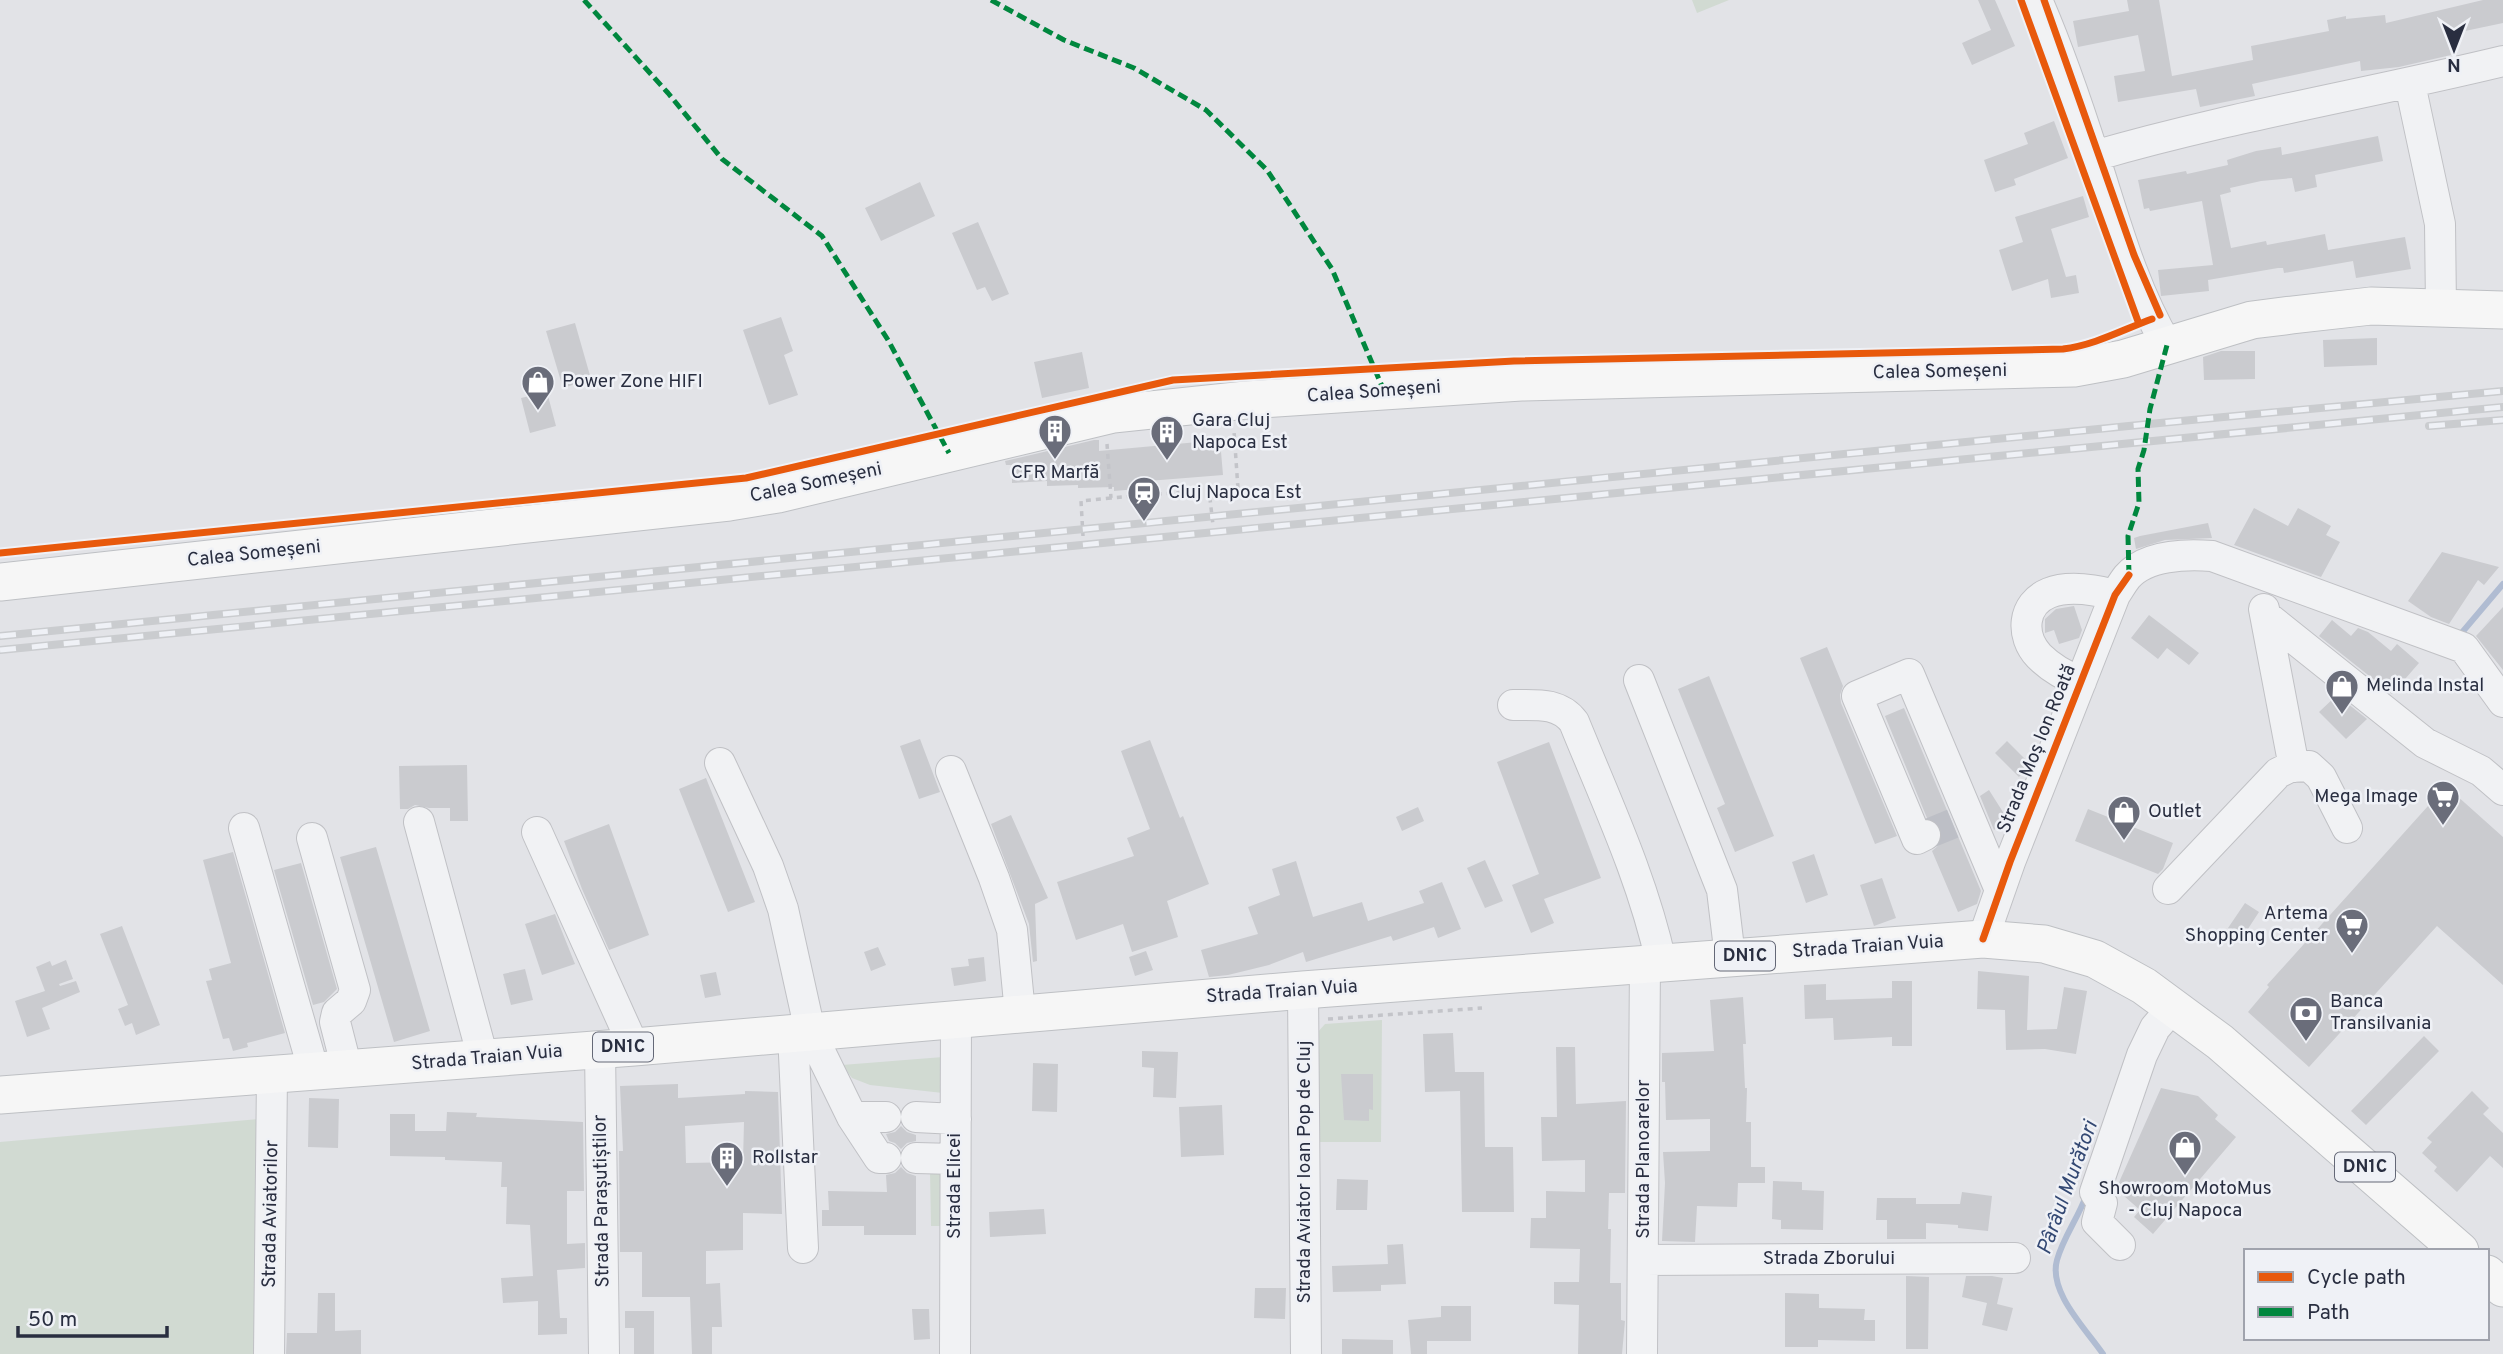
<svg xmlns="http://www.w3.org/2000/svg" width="2503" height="1354" font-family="Overpass,sans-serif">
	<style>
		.green { fill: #d1dad2 }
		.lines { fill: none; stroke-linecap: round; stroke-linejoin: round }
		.stream { stroke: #b0bcd2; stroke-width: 6 }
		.building { fill: #cacbcf; fill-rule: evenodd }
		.minor-tunnel { stroke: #bdbfc6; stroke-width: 30; stroke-dasharray: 30 15; stroke-linecap: butt }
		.minor-casing { stroke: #c0c1c5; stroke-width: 32 }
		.major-casing { stroke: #bec0c4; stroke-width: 39 }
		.path { stroke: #c3c4c9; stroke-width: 3.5; stroke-dasharray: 5 5; stroke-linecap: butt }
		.minor { stroke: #f1f2f4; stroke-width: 30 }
		.major { stroke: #f6f6f6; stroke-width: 37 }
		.rail-casing { stroke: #cacccf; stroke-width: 8 }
		.rail { stroke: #eff1f6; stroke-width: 5; stroke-dasharray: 16; stroke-linecap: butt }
		.quiet { stroke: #00873e; stroke-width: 5; stroke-dasharray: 10 5; stroke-linecap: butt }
		.cycleway-casing { stroke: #eff1f6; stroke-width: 11 }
		.cycleway { stroke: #e8590c; stroke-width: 7 }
		.labels { text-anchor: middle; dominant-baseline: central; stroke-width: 5; stroke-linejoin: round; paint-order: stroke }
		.shield { fill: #eff1f6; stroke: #646877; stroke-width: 2 }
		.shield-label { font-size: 18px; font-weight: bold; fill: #292e40 }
		.street-label { font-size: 19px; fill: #292e40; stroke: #eff1f6 }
		.poi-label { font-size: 19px; fill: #292e40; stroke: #eff1f6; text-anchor: start }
		.water-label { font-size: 21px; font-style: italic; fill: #334873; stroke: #eff1f6 }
	</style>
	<rect width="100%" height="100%" fill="#e2e3e7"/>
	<!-- green -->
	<path class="green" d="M1692,0H1729L1697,13Z
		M1382,1020L1381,1142H1319L1317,1033L1325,1024Z
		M943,1057V1093L870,1085L852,1078L842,1065Z
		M259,1119V1354H0V1142Z
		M930,1171H945L946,1226H931Z"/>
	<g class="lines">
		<!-- stream -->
		<path class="stream" d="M2459,636L2503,584
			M2086,1196C2078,1218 2063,1238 2057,1260C2048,1292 2086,1329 2103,1354"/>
	</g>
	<!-- building -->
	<path class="building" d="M1978,0H1995L2015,46L1972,65L1962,43L1991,30Z
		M2127,0H2159L2172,76L2253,60L2251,46L2329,31L2327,20L2346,16V19L2385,15L2386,23L2483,0H2503V23L2446,35L2451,55L2399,67L2361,71L2360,61L2252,84L2255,96L2200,107L2196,89L2118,102L2114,76L2145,71L2138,35L2078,47L2073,21L2129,11Z
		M2054,121L2068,158L2014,179L2016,185L1995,192L1984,160L2028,144L2024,133Z
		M2378,136L2383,161L2315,175L2317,187L2295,192L2292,178L2261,181L2230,188L2231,192L2220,195L2231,248L2266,241L2267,245L2325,234L2328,250L2405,237L2411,269L2356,278L2353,261L2284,273L2283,268H2278L2208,280L2209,291L2161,296L2158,270L2213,265L2202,201L2150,211L2149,208L2144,209L2138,180L2186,171L2187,174L2228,165L2227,160L2256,151L2281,147L2282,155Z
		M920,182L935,216L881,241L865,208Z
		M2083,196L2089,217L2051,229L2066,277L2076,275L2079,293L2051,298L2048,279L2012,291L1999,250L2023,242L2015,217Z
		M978,222L1009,294L992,301L985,287L977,290L952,233Z
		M781,317L793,351L784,355L798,395L769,405L743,330Z
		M575,323L591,379L563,388L546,331Z
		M2377,338V365L2324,367L2323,340Z
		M2221,351H2255V379L2204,380L2203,357Z
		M1082,352L1089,388L1042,398L1034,362Z
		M547,392L556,426L530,433L521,398Z
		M1094,440H1099V451L1220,440L1223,475L1148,481L1149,488L1114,491V487L1078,488V485L1047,486V481L1012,483V465H1006L1005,461Z
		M2254,508L2288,526L2298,508L2331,526L2326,535L2340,542L2321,577L2234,545Z
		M2208,523L2212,538L2165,540L2136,549L2134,538L2140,536Z
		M2442,552L2499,567L2484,585L2478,580L2449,624L2431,617L2408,601Z
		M2074,606L2082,630L2079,638L2059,644L2054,630L2045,633V619L2056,609Z
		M2503,607V670L2476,636Z
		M2149,615L2199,653L2189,665L2167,648L2158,659L2131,638Z
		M2332,620L2351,636L2358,628L2368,632L2391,651L2397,644L2419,663L2392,694L2319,636Z
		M1827,647L1843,686L1840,695L1841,703L1897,836L1875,844L1800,658Z
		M1709,676L1774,836L1735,852L1717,808L1725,804L1678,689Z
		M2337,695L2367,719L2346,739L2319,712Z
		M1904,708L1981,891L1977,904L1958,912L1932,851L1940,844L1942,837L1941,828L1935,821L1927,818L1885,716Z
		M920,739L940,792L919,799L900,746Z
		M1150,740L1180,818L1183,816L1209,884L1167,901L1178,937L1132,952L1123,924L1076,940L1057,882L1134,856L1127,838L1150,829L1121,751Z
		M2007,741L2030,764L2019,777L1995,753Z
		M1549,742L1601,878L1544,899L1554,923L1531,933L1512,885L1539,874L1497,762Z
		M467,765L468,821H450V808H429L415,805L408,809H400L399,766Z
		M706,778L755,902L728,912L679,789Z
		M2446,786L2503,837V985L2437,926L2309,1067L2248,1012L2269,987L2267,985Z
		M1989,790L2008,820L1994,830L1980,796Z
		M1418,807L1424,821L1402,831L1396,817Z
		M2088,809L2173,843L2163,869L2158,874L2075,841Z
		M1011,815L1048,898L1035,904L1037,961L1033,962L1029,924L991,824Z
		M609,824L649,935L609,950L582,889L564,841Z
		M376,847L430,1031L394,1042L340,857Z
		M233,852L285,1033L247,1043L248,1047L233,1051L229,1038L223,1039L206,981L212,980L209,969L231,963L203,860Z
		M1814,854L1828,895L1806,903L1792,862Z
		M1485,860L1503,901L1485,908L1467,868Z
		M1296,861L1313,917L1362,902L1368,921L1424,903L1419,891L1442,882L1461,929L1438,938L1434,927L1393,941L1391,936L1306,962L1303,952L1269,965L1228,975L1209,977L1201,950L1258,934L1248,907L1280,895L1272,869Z
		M301,863L337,989L324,1002L313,1005L274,870Z
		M1882,878L1896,918L1874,926L1860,885Z
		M2245,903L2259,912L2242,938L2228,928Z
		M555,914L575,964L542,975L525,924Z
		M122,926L160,1025L136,1035L132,1023L125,1026L118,1009L128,1005L100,934Z
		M878,947L886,965L871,971L864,952Z
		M1146,951L1153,970L1135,976L1129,957Z
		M984,957L986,981L954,986L951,968L969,966L968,959Z
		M66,960L73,979L59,984L60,986L76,981L80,992L42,1008L50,1029L27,1037L15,1001L45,991L36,967L50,961L52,966Z
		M525,969L533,1000L511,1005L503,974Z
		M1978,971L2029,976L2027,1030L2057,1029L2064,987L2087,991L2076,1054L2045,1049L2006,1050L2005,1010L1977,1009Z
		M716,972L721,995L705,998L700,975Z
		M1892,981H1912V1046H1892V1037L1834,1040L1833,1018L1805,1019L1804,985L1826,984V1000L1892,998Z
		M1743,997L1746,1044H1743L1745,1088H1747L1746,1122H1751V1167H1765V1183H1738L1737,1207L1697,1206L1695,1242L1662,1241L1665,1183L1663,1152L1710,1151V1119L1666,1120L1665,1082H1662V1053L1714,1051L1710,1000Z
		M1453,1033L1455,1072H1484L1485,1147H1513L1514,1212H1462L1460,1091L1425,1092L1423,1034Z
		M2424,1036L2439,1051L2366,1125L2351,1111Z
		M1556,1047H1575L1576,1104L1626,1101L1625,1193H1609L1608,1229H1611L1610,1283H1621V1320L1625,1321L1622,1354H1578L1579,1305L1554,1304V1282H1579L1580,1249L1530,1248L1531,1218H1546V1191L1585,1192V1160L1542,1161L1541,1117H1557Z
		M1142,1051L1178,1052L1176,1098L1153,1097L1154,1068L1142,1067Z
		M1033,1063L1058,1064L1057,1112L1032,1111Z
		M1341,1074H1373V1110L1369,1109V1121L1344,1120Z
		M678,1084V1098L745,1094V1091L778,1092L782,1214L743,1213V1250L706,1251V1284L720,1283L722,1327H712V1354H692L690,1297H642V1252H620L619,1151H623L620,1086ZM744,1122L743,1162L686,1163L685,1126Z
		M2161,1088L2198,1096L2218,1115L2215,1119L2236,1137L2153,1234L2134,1217L2140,1210L2116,1189Z
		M2472,1091L2489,1108L2483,1114L2503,1133V1168L2490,1156L2457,1192L2434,1171L2437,1167L2422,1153L2432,1142L2427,1138Z
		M309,1098L339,1099L338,1148L308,1147Z
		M1222,1105L1224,1155L1181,1157L1179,1107Z
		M447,1112L477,1113L476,1117L583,1122L584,1191H567V1244L585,1243V1268L557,1270L560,1318H567V1334L538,1335V1301L503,1303L501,1278L533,1276L530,1225L506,1224L507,1187H501L502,1162L445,1160V1157L390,1156V1114H415V1131H446Z
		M901,1126L907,1132L916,1135V1141L907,1143L901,1149L895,1143L889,1141L886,1134L895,1132Z
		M901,1167L907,1173L916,1176V1235H864V1226H822V1210H829L828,1191L887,1192L886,1175L895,1173Z
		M1337,1179L1368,1180L1367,1210H1336Z
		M1773,1181L1802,1182V1190L1824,1191L1823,1230L1781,1229V1220L1772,1219Z
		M1962,1192L1992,1196L1988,1231L1958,1228V1225L1926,1223V1239H1887V1220H1876L1877,1198H1916V1204H1960Z
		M1044,1209L1046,1234L990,1237L989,1212Z
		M1403,1244L1406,1284L1381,1285V1291L1333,1292L1332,1266L1388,1264L1387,1245Z
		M1906,1276L1929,1277L1928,1349H1906Z
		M1966,1276H1992L2003,1278L1997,1304L2013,1308L2007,1331L1982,1325L1987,1303L1962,1297Z
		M1255,1288H1286L1285,1319L1254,1318Z
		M318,1293H335V1331L361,1330V1354H286L287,1333H317Z
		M1785,1293L1819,1294V1308L1865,1309L1864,1320H1875V1341L1818,1340V1347H1785Z
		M1441,1306H1471V1341H1427V1354H1411L1408,1320L1441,1317Z
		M912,1309H929L930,1339L914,1340Z
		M625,1311H654V1354H634V1328H625Z
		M1342,1339L1393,1340V1354H1342Z"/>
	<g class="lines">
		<!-- minor-tunnel -->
		<path class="minor-tunnel" d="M1925,835L1959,821"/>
		<defs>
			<path id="minor" d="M2037,0C2059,50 2077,103 2094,156C2115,220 2132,286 2167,345
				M2410,84L2440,224L2441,307
				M2094,156C2228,117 2367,94 2503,61
				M2264,609L2294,767
				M2266,616L2425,743L2481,771L2503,790
				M1639,680L1722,890L1730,957
				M2081,682C2065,676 2051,668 2039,656C2020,636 2022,604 2049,593C2069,585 2096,590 2115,595
				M1513,705C1536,705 1559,702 1574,722C1606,801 1643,879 1661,962
				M720,763L768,866L783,909L810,1031L852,1117L879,1158H886
				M951,771L994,878L1012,930L1020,1013
				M419,822L483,1058
				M244,828L314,1072
				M537,832L634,1047
				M1925,835L1917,839L1857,696L1909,674L2000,890
				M312,838L355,990L351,1001L337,1013L335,1022L347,1069
				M2168,889L2278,773L2290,767L2309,766L2321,777L2347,828
				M1983,939L2010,862L2115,595C2119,589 2123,582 2127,577C2146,555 2186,554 2212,556L2464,648L2503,702
				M1303,990L1306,1354
				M793,1033L803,1248
				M600,1049L604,1354
				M852,1117H886
				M916,1117L956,1119
				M916,1158L955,1159
				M2120,1245L2097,1222L2102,1203L2095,1192L2142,1055L2155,1028L2173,1007
				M1643,1260L2015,1258
				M269,1354L272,1075
				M955,1354L956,1017
				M1642,1354L1645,963"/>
			<path id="major" d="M0,582L729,502L778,494L1113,414L1246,400L1521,382L2074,368L2123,359L2252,320L2292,315L2371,306L2503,310
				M0,1095L634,1047L1303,990L1983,939L2044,944L2095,959L2144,986L2220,1042L2460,1251
				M2487,1274L2503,1288"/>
		</defs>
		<!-- minor casing -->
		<use href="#minor" class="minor-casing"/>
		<!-- major casing -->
		<use href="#major" class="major-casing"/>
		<!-- path -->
		<path class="path" d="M1107,444L1111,498L1209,490L1213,525
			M1209,490L1238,489L1234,431H1232
			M1083,536L1081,501L1111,498
			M1328,1019L1482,1008"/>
		<!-- minor -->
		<use href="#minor" class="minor"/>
		<!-- major -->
		<use href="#major" class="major"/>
		<defs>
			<path id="rail" d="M2429,426L2503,420
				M0,636L2149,424L2503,391
				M0,650L2503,407"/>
		</defs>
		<!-- rail casing -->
		<use href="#rail" class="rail-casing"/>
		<!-- rail -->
		<use href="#rail" class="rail"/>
		<!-- quiet -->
		<path class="quiet" d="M584,0L668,93L722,159L822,236L888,340L949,453
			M991,0L1064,40L1134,68L1206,110L1267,170L1332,269L1384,391
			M2129,575L2128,536L2139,503L2138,469L2144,450L2150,409L2167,345"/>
		<defs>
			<path id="cycleway" d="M2021,0L2139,324
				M2044,0L2134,255L2160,315
				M0,553L746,478L1173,380L1514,361L2063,349C2095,345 2122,330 2152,319
				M1983,939L2010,862L2115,595L2129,575"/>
		</defs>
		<!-- cycleway casing -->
		<use href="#cycleway" class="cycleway-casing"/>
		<!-- cycleway -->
		<use href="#cycleway" class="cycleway"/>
	</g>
	<!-- icons -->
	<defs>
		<symbol id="shop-pin" viewBox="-11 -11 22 30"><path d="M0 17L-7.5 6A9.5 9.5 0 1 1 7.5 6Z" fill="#6a6d7a" stroke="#eff1f6"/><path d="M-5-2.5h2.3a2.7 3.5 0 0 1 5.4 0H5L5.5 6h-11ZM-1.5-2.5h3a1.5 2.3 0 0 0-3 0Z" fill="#fff"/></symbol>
		<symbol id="building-pin" viewBox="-11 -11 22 30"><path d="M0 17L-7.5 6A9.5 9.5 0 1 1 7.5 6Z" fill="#6a6d7a" stroke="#eff1f6"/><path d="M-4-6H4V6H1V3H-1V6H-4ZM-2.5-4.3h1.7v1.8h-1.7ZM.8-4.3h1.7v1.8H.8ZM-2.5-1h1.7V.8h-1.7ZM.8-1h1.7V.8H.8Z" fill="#fff"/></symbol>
		<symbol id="station-pin" viewBox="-11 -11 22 30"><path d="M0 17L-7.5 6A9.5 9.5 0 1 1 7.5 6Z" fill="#6a6d7a" stroke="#eff1f6"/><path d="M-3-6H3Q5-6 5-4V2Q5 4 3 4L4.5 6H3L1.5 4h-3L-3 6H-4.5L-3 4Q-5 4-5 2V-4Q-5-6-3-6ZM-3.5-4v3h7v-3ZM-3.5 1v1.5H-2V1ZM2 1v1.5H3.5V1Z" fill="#fff"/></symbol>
		<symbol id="supermarket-pin" viewBox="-11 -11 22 30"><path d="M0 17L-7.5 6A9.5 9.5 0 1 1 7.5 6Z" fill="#6a6d7a" stroke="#eff1f6"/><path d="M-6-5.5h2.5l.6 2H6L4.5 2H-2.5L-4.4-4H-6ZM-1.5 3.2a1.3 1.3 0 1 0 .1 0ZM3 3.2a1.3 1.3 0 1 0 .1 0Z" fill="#fff"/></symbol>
		<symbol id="bank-pin" viewBox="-11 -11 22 30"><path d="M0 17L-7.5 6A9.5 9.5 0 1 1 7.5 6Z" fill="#6a6d7a" stroke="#eff1f6"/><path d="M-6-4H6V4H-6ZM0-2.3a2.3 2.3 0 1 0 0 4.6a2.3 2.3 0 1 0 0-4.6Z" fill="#fff"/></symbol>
	</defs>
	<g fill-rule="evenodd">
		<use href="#shop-pin" x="519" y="363" width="38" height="52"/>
		<use href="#building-pin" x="1036" y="412" width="38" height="52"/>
		<use href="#building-pin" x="1148" y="413" width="38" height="52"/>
		<use href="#station-pin" x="1125" y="474" width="38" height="52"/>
		<use href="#shop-pin" x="2323" y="667" width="38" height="52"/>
		<use href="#supermarket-pin" x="2424" y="778" width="38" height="52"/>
		<use href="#shop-pin" x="2105" y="793" width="38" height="52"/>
		<use href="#supermarket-pin" x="2333" y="906" width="38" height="52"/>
		<use href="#bank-pin" x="2287" y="994" width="38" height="52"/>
		<use href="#shop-pin" x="2166" y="1128" width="38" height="52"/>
		<use href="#building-pin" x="708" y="1139" width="38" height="52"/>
	</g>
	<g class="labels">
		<!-- shield labels -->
		<g class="shield">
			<rect x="1715" y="941.5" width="60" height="29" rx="5"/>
			<rect x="593" y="1032.5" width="60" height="29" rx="5"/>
			<rect x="2335" y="1152.5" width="60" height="29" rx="5"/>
		</g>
		<g class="shield-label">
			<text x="1745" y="956">DN1C</text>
			<text x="623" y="1047">DN1C</text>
			<text x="2365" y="1167">DN1C</text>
		</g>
		<!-- street labels -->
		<g class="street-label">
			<text transform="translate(1940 372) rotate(-1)">Calea Someșeni</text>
			<text transform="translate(1374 392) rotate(-4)">Calea Someșeni</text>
			<text transform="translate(816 483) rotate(-12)">Calea Someșeni</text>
			<text transform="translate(254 554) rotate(-6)">Calea Someșeni</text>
			<text transform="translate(2037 749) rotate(-68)">Strada Moș Ion Roată</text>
			<text transform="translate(1868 947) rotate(-4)">Strada Traian Vuia</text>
			<text transform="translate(1282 992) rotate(-4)">Strada Traian Vuia</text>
			<text transform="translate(487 1058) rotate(-5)">Strada Traian Vuia</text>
			<text transform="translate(1644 1159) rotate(-90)">Strada Planoarelor</text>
			<text transform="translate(1305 1172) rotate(-90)">Strada Aviator Ioan Pop de Cluj</text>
			<text transform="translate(955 1186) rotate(-90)">Strada Elicei</text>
			<text transform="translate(602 1201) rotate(-91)">Strada Parașutiștilor</text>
			<text transform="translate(271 1214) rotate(-89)">Strada Aviatorilor</text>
			<text x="1829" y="1259">Strada Zborului</text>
		</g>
		<!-- poi labels -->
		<g class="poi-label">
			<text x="562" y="382">Power Zone HIFI</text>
			<text x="1192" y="421">Gara Cluj<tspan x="1192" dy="22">Napoca Est</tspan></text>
			<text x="1055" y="473" text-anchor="middle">CFR Marfă</text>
			<text x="1168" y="493">Cluj Napoca Est</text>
			<text x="2366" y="686">Melinda Instal</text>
			<text x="2418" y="797" text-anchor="end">Mega Image</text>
			<text x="2148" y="812">Outlet</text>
			<text x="2328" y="914" text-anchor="end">Artema<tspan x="2328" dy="22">Shopping Center</tspan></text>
			<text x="2330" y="1002">Banca<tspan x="2330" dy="22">Transilvania</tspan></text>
			<text x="752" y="1158">Rollstar</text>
			<text x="2185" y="1189" text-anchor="middle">Showroom MotoMus<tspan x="2185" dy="22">- Cluj Napoca</tspan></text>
		</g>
		<!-- water labels -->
		<g class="water-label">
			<text transform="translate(2068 1188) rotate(-70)">Pârâul Murători</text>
		</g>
	</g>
	<!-- legend -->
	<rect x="2244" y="1249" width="245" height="91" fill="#eff1f6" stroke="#a0a3ad" stroke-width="2"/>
	<rect x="2258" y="1272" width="35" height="10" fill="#e8590c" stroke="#a0a3ad" stroke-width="2"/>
	<text x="2307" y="1284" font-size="21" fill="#292e40">Cycle path</text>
	<rect x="2258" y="1307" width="35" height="10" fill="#00873e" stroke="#a0a3ad" stroke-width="2"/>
	<text x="2307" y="1319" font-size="21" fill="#292e40">Path</text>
	<!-- north arrow -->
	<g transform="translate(2454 49) rotate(180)" stroke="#eff1f6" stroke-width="5" paint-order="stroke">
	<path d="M0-5L12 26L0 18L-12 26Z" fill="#292e40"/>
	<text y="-10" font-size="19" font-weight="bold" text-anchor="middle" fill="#292e40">N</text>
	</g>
	<!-- scale -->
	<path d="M18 1326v10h149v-10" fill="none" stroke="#292e40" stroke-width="3.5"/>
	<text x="28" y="1326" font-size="21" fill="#292e40" stroke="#eff1f6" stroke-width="5" paint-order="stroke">50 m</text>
</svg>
